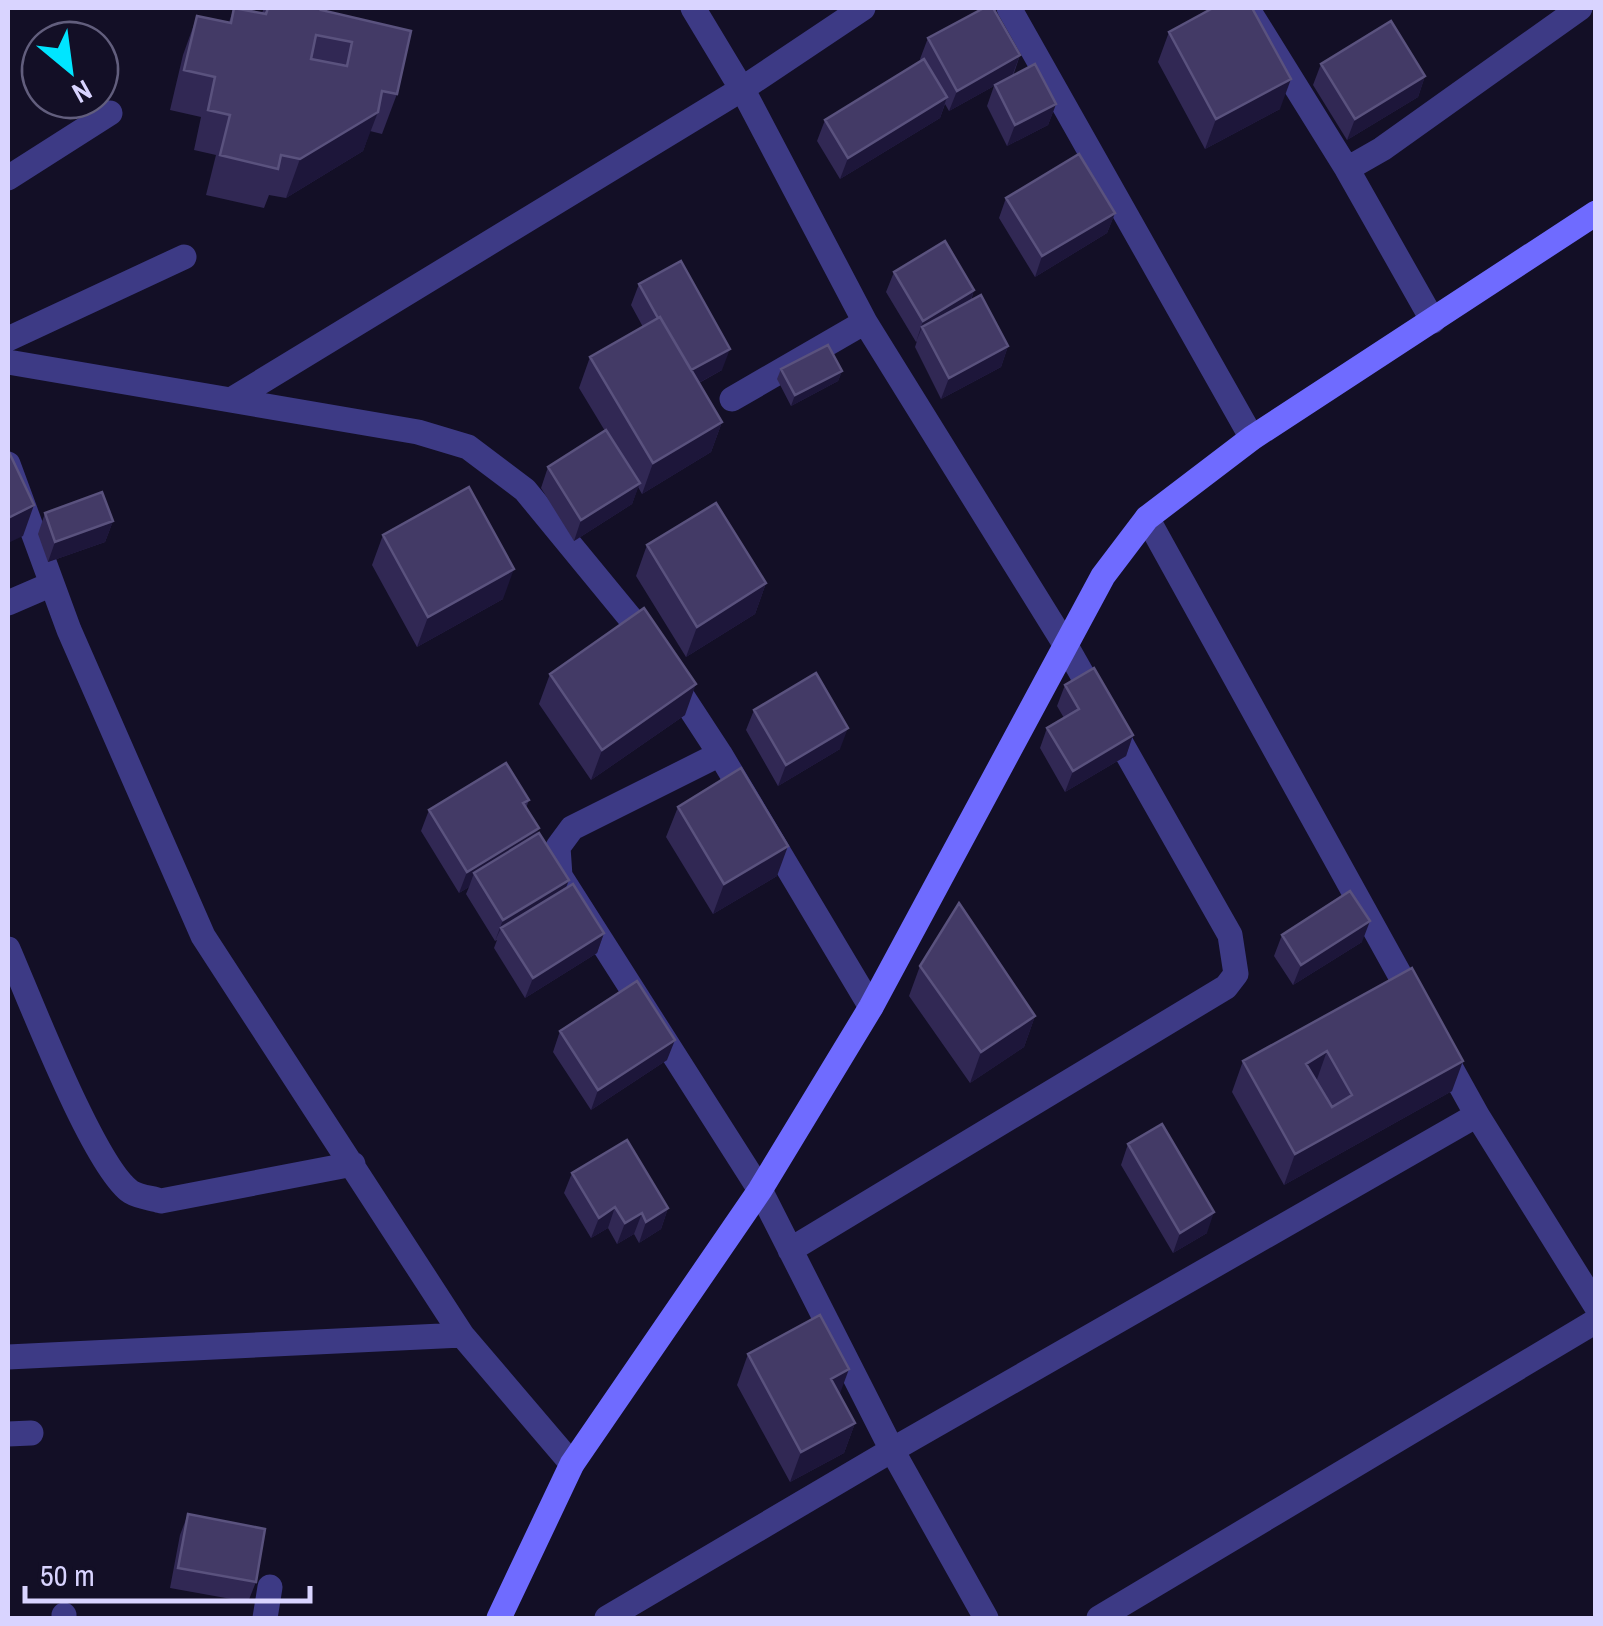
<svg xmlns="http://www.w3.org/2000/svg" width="1603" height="1626" font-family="'Archivo Narrow',sans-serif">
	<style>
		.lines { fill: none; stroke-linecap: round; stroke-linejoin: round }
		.street { stroke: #3d3a85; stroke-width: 25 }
		.secondary { stroke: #6f6bff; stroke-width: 25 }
		.wall { fill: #312854 }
		.shaded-wall { fill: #1d163a }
		.building { fill: #433a66; stroke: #5a527e; stroke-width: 2.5; fill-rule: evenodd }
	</style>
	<rect width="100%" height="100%" fill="#130f26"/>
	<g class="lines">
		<!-- street -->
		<path class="street" d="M693,8L746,96L865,322L1066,646L1230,935L1236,974L1226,987L790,1250
			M1009,8L1252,438
			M1247,8L1347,169L1433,321
			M1347,169L1382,149L1580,8
			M8,178L110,113
			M8,339L184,257
			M8,362L418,432L468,447L525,490L631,619L649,645
			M732,399L865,322
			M231,400L742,89L863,8
			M8,464L69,630L203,936L462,1335L572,1464
			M1147,518L1416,1004
			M8,603L52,584
			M671,679L720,754L871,1007
			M720,754L572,828L558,847L560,876L760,1190L892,1450L986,1618
			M8,949C29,997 94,1167 131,1192C139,1197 152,1198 161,1201L353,1164
			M1442,1052L1477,1115L1596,1306
			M8,1357L462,1335
			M8,1434L31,1433
			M64,1618V1615
			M265,1618L270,1587
			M607,1618L892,1450L1477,1115
			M1099,1618L1596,1321"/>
		<!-- secondary -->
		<path class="secondary" d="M499,1618L572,1464L760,1190L871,1007L1103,576L1147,518L1252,438L1596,213"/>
	</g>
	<!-- wall -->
	<path class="wall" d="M234,8L262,13L264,8H322L321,10L411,31L397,94L382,134L370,131L363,151L286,198L269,195L264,208L206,195L216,155L194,150L201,117L170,110L183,55L197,16L229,22Z
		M1169,32L1280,109L1205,149L1158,62Z
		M928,38L1020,55L1013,76L1056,104L1048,125L1007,146L987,106L994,86L949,111L945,104L940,118L840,179L817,141L825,120L921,61L920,59Z
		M1321,64L1425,76L1418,97L1347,140L1313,85Z
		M1006,198L1115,213L1107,233L1035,277L999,218Z
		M894,272L974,290L971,301L1008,346L1001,367L941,399L915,347L917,341L916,342L886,292Z
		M639,284L722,370L699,383L722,422L711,452L642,494L638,487L632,504L574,541L541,488L548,467L605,431L579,388L590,357L643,327L631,305Z
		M781,369L842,371L838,381L791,406L777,379Z
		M45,513L113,521L105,542L48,562L38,534Z
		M383,535L503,599L417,647L372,565Z
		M647,545L766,583L755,614L686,657L636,576Z
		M550,674L685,715L591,780L539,704Z
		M1065,685L1133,735L1126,756L1065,792L1040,748L1047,728L1064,718L1057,706Z
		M754,710L840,749L778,786L746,730Z
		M529,800L526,808L536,835L566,888L604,933L597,953L525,998L494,948L497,940L495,941L466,894L469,887L459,893L421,831L429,810Z
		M678,807L777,876L713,914L666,837Z
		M1282,935L1362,942L1293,985L1274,956Z
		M920,966L1035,1016L1024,1047L970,1083L909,996Z
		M1412,968L1452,1091L1284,1185L1232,1092L1243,1061Z
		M560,1031L667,1060L591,1110L553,1052Z
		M1128,1144L1207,1233L1173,1253L1121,1165Z
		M572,1173L668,1208L661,1229L639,1243L634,1234L617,1244L608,1228L591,1238L564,1193Z
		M748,1354L839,1395L855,1423L844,1453L790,1482L737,1385Z
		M188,1514L256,1582L248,1602L170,1588L180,1535Z"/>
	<!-- shaded-wall -->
	<path class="shaded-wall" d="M1020,55L1012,76L949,111L957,91Z
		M1425,76L1418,97L1347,140L1355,119Z
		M1291,79L1280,109L1205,149L1216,119Z
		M947,97L940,118L840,179L848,158Z
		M1056,104L1048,125L1007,146L1015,125Z
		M378,112L363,151L286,198L300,159Z
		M1115,213L1107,233L1035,277L1042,256Z
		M974,290L967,311L922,327L916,342L923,321Z
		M1008,346L1001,367L941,399L949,378Z
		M730,349L722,370L680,393L688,372Z
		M842,371L838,381L791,406L795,395Z
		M722,422L711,452L642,494L653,463Z
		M640,483L632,504L574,541L581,520Z
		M34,505L23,536L8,543V518Z
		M113,521L105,542L48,562L55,542Z
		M514,569L503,599L417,647L428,617Z
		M766,583L755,614L686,657L697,627Z
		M696,684L685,715L591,780L602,750Z
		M848,728L840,749L778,786L786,765Z
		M1133,735L1126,756L1065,792L1073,771Z
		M539,828L531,849L474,873L469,887L459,893L467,872Z
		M788,846L777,876L713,914L724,884Z
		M569,880L561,901L501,928L495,941L503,920Z
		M1370,921L1362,942L1293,985L1301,965Z
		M604,933L597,953L525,998L533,978Z
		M1035,1016L1024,1047L970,1083L981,1052Z
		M675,1040L667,1060L591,1110L598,1090Z
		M1327,1051L1316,1082L1306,1064Z
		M1463,1061L1452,1091L1284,1185L1295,1154Z
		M615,1207L608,1228L591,1238L599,1218Z
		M668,1208L661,1229L639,1243L646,1222Z
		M1214,1212L1207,1233L1173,1253L1180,1233Z
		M642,1213L634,1234L617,1244L625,1223Z
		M849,1369L838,1399L831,1379Z
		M855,1423L844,1453L790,1482L801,1452Z"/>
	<!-- building -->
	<path class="building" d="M234,8L266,14L268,8H322L321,10L411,31L397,94L382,91L378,112L300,159L281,155L278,169L220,155L230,115L208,110L215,77L184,70L197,16L231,23ZM316,35L352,42L347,66L311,59Z
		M984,8H993L1020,55L957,91L928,38Z
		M1213,8H1252L1291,79L1216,119L1169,32Z
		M1391,21L1425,76L1355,119L1321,64Z
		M924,59L947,97L848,158L825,120Z
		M1035,64L1056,104L1015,125L995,85Z
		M1079,154L1115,213L1042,256L1006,198Z
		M945,241L974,290L923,321L894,272Z
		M681,261L730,349L691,370L660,317L658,318L639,284Z
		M981,295L1008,346L949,378L922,327Z
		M660,317L722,422L653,463L590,357Z
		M828,345L842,371L795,395L781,369Z
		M606,430L640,483L581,520L548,467Z
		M8,450L34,505L8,518Z
		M469,487L514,569L428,617L383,535Z
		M102,492L113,521L55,542L45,513Z
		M716,503L766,583L697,627L647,545Z
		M644,608L696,684L602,750L550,674Z
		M1094,668L1133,735L1073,771L1047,728L1079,709L1065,685Z
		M816,673L848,728L786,765L754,710Z
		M506,763L529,800L523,803L539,828L467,872L429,810Z
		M741,768L788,846L724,884L678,807Z
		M539,833L569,880L503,920L474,873Z
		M573,884L604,933L533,978L501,928Z
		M1350,891L1370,921L1301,965L1282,935Z
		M959,903L1035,1016L981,1052L920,966Z
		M1412,968L1463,1061L1295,1154L1243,1061ZM1327,1051L1352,1095L1332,1107L1306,1064Z
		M637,981L675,1040L598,1090L560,1031Z
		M1162,1124L1214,1212L1180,1233L1128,1144Z
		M627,1140L668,1208L646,1222L642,1213L625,1223L615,1207L599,1218L572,1173Z
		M820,1315L849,1369L831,1379L855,1423L801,1452L748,1354Z
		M188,1514L265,1529L256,1582L178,1568Z"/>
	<!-- border -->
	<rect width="1603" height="1626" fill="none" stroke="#d9d4ff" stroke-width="20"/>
	<!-- north arrow -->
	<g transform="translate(70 70) rotate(151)"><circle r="48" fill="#130f26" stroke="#625e7d" stroke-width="2.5"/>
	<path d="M0-8L18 38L0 25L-18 38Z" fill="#00e5ff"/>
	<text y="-15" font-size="28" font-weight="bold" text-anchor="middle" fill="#d9d4ff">N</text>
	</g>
	<!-- scale -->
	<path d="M25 1586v15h285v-15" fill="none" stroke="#d9d4ff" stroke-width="5"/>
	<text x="40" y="1586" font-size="30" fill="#d9d4ff" stroke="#130f26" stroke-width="8" paint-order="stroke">50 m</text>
</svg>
